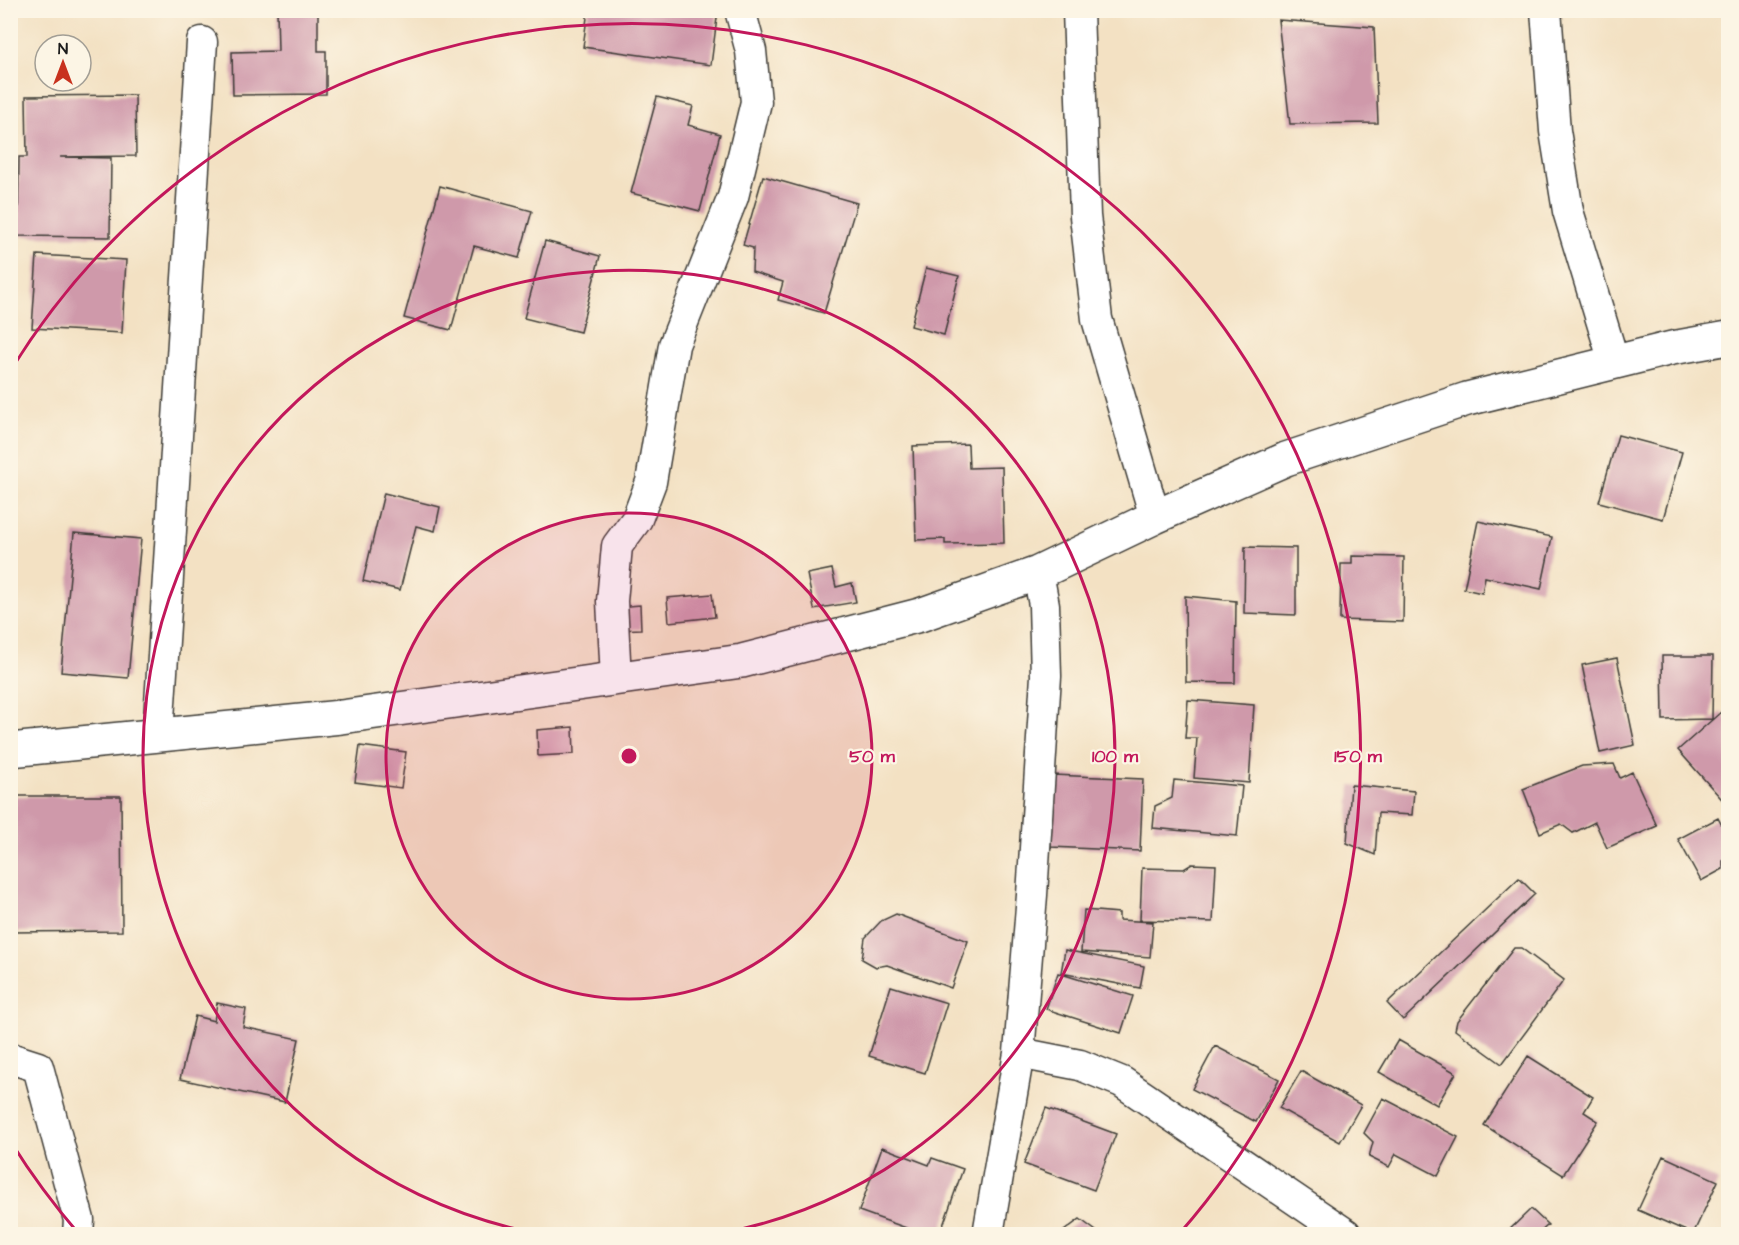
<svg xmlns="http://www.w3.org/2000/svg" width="1739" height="1245" font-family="'Architects Daughter',sans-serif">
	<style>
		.building { fill: #cf99aa }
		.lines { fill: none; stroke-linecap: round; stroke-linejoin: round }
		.street-casing { stroke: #3c3a35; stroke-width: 33 }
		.secondary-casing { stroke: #3c3a35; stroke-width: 36 }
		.street { stroke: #fff; stroke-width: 30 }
		.secondary { stroke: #fff; stroke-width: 33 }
		.ring { fill: none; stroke: #c2185b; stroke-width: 3 }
		.centre { fill: #c2185b; stroke: #fcf5e5; stroke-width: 3 }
		.ring-label { font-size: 18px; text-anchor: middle; font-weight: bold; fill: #c2185b; stroke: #fcf5e5; stroke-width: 4.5; stroke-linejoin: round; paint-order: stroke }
	</style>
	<rect width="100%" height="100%" fill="#fcf5e5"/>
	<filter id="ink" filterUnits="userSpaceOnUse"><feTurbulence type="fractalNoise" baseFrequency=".0167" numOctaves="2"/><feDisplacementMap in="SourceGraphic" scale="12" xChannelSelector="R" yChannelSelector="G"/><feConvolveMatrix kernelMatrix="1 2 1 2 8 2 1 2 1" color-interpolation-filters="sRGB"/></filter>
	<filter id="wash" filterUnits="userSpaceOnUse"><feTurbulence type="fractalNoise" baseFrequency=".008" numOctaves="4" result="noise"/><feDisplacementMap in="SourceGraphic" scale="24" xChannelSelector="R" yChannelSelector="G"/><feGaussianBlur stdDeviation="1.35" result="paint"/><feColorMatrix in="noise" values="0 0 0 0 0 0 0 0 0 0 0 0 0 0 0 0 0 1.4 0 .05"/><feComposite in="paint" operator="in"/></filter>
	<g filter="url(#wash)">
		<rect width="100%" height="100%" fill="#f3e1c3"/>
		<g id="blocks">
			<!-- building -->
			<path class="building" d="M277,10H318V51H326V94L233,95L232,52L278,51Z
				M588,10H718L711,65L583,47Z
				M1278,20L1374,27L1378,123L1290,124Z
				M135,95L136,156L60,157L111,158L110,237L18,236L19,157H27L26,96Z
				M657,97L693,106L688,125L720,134L700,211L631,193Z
				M763,176L857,203L824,313L778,300L783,282L752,272L753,248L743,245Z
				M440,186L532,211L519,258L474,246L451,330L404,318Z
				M545,241L600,256L580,332L524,318Z
				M37,255L126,260L122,333L32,328Z
				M926,268L959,276L944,335L911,326Z
				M1618,435L1682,452L1663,519L1599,502Z
				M968,444L969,468L1002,467L1004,543L945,544V539L916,540L913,446Z
				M384,493L440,507L435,531L416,526L400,590L363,581Z
				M1478,521L1552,537L1541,589L1485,577L1482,593L1464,589Z
				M74,533L141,539L128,678L61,672Z
				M1245,547L1296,548V615L1244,613Z
				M1352,556L1404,557L1403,622L1340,620L1341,564H1352Z
				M832,569L836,587L852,583L856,602L814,609L807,574Z
				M712,594L715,617L669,622L667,598Z
				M1185,596L1236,601L1235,683L1186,682Z
				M640,605L641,629L618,630L617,607Z
				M1662,656H1713L1712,719L1663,720Z
				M1617,658L1635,745L1600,753L1582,665Z
				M1188,700L1254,705L1249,783L1194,778L1197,738H1185Z
				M1721,712L1728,721V806L1678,750Z
				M573,727L574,754L538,756L537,730Z
				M360,746L406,752L401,788L355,782Z
				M1614,764L1620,778L1632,772L1657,826L1607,848L1595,822L1573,833L1561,824L1540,833L1523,789L1582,766Z
				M1053,775L1143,779L1140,851L1051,847Z
				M1174,780L1242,786L1237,836L1153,828L1155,806L1172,798Z
				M1351,785L1414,791L1412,815L1378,813L1375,855L1347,843Z
				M10,796H121L122,931L10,932Z
				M1718,818L1728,837V858L1723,861V869L1701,881L1678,839Z
				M1192,864L1216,865L1213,922L1140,920L1142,868L1184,869Z
				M1519,878L1535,894L1403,1020L1387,1003Z
				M1084,910L1119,913V920L1153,922L1150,957L1081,952Z
				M896,914L968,941L951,988L887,965L876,967L862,959L865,938L881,921Z
				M1514,948H1521L1564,980L1502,1064L1455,1030L1457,1021Z
				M1065,950L1144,966L1140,988L1061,973Z
				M1058,973L1133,996L1121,1033L1046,1009Z
				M891,986L947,1003L925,1073L869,1056Z
				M217,1003L246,1009L243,1027L299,1039L285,1102L180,1079L195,1016L214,1021Z
				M1398,1040L1456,1073L1437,1105L1379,1072Z
				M1215,1046L1279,1079L1256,1122L1192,1089Z
				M1528,1056L1593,1097L1584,1112L1598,1121L1563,1175L1484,1125Z
				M1301,1071L1361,1105L1340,1142L1279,1108Z
				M1383,1098L1458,1137L1438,1176L1396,1154L1389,1167L1369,1157L1373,1142L1364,1133Z
				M1046,1108L1116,1134L1094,1190L1024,1164Z
				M882,1147L929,1165L932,1158L963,1169L940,1234H923L859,1211Z
				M1663,1156L1718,1181L1693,1234L1638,1210Z
				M1531,1209L1548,1225L1538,1234H1505Z
				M1080,1219L1100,1234H1060Z
				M855,1231L915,1232V1234H855Z"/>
		</g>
	</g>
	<g filter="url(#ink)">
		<use href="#blocks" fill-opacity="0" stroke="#3c3a35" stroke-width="1.5"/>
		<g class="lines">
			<defs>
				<path id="street" d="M1078,10L1085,216L1097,319L1155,517
					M1546,10L1555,131L1568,211L1614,362
					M616,679L612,601L617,546L637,519L651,482L674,345L733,197L756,102L751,51L740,10
					M158,735L202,42
					M1019,1053L1080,1065L1122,1082L1346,1234
					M10,1058L38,1067L79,1220L78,1234
					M988,1234L1019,1053L1032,895L1046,676L1044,605L1038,573"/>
				<path id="secondary" d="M10,750L341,717L742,661L920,615L1038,573L1155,517L1286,459L1467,399L1672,348L1728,338"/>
			</defs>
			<!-- street casing -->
			<use href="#street" class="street-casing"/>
			<!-- secondary casing -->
			<use href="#secondary" class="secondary-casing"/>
			<!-- street -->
			<use href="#street" class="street"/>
			<!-- secondary -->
			<use href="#secondary" class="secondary"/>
		</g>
	</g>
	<!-- distance rings -->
	<circle cx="629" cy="756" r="243" fill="#c2185b" fill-opacity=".12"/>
	<g class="ring">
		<circle cx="629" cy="756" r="243"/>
		<path d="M540 1234A486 486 0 1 1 718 1234"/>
		<path d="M79 1234A729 729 0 0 1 11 1142M11 370A729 729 0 1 1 1179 1234"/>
	</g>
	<circle cx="629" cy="756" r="9" class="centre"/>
	<g class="ring-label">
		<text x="872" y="762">50 m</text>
		<text x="1115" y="762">100 m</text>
		<text x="1358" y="762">150 m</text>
	</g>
	<!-- margin -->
	<rect width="1739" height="1245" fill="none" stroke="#fcf5e5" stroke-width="36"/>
	<!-- north arrow -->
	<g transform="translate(63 63)"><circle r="28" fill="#fcf5e5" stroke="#a29e95" stroke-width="1.5"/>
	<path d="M0-4.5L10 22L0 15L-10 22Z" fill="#c8321e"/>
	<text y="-9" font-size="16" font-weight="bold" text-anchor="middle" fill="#1c1c1c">N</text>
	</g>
</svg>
